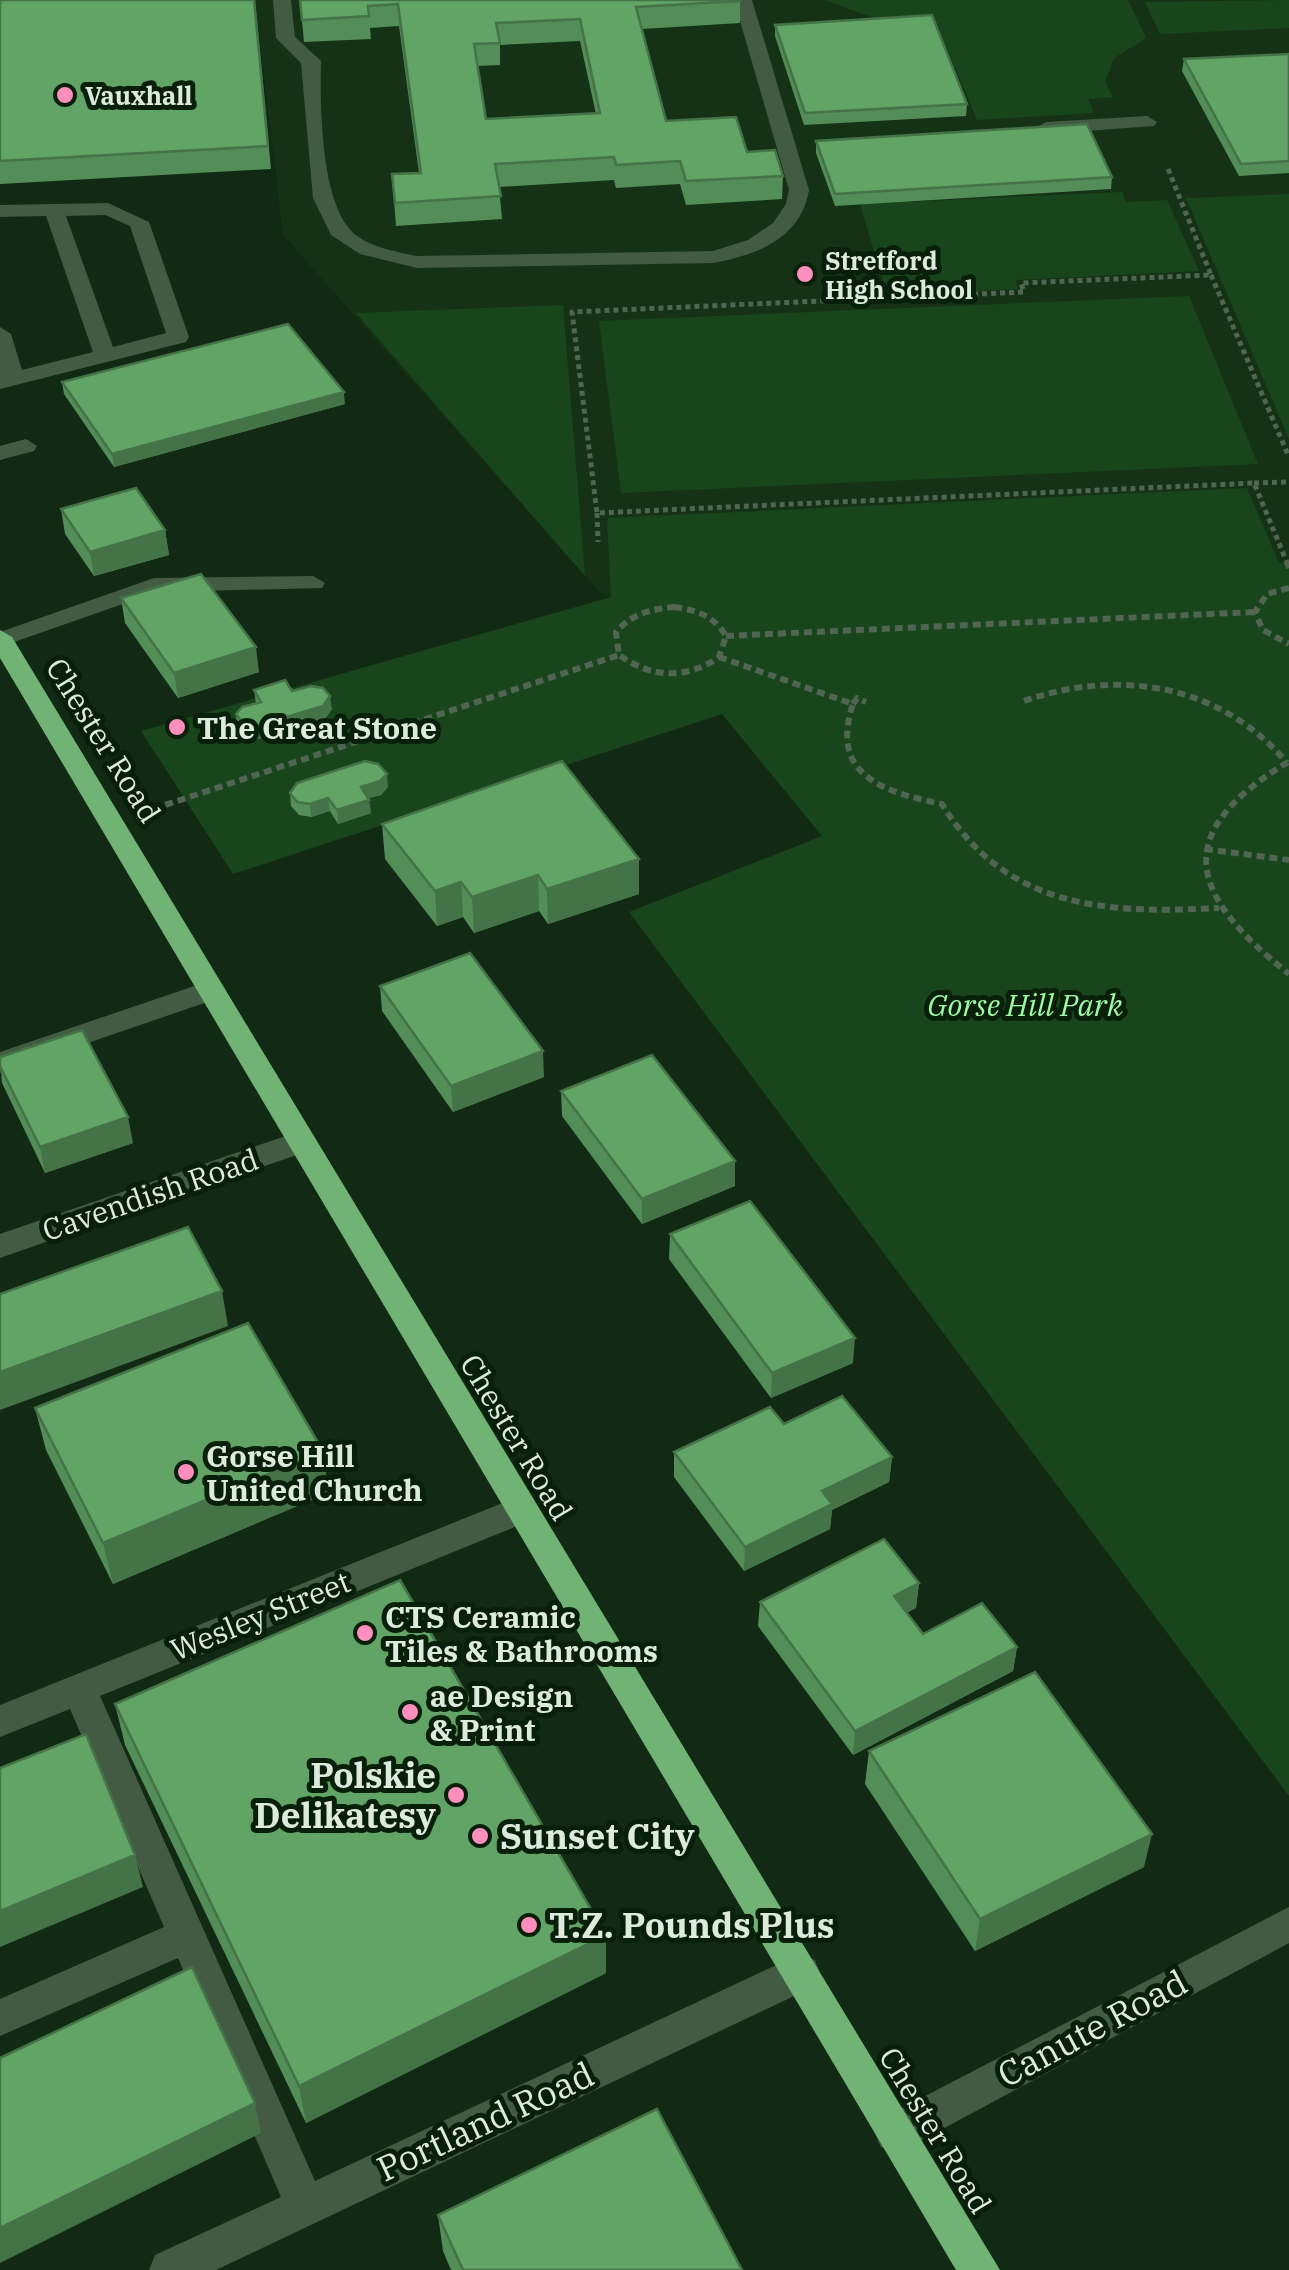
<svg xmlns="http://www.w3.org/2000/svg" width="1289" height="2270" font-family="'IBM Plex Serif',serif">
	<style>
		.built { fill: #153217 }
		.green { fill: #19451d }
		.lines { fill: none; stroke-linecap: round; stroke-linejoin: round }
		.path-far1 { stroke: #506552; stroke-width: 5; stroke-dasharray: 5 4; stroke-linecap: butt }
		.path { stroke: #506552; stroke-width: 6; stroke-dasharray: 8 5; stroke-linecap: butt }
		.minor { fill: #435b43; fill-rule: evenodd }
		.highway { fill: #71b374; fill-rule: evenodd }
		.wall { fill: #538d57; fill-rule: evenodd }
		.shaded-wall { fill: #447347 }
		.building { fill: #61a465; stroke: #447347; stroke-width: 2.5; fill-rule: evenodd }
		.poi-dot { fill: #fe8ebc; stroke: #081f0a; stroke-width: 4 }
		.labels { text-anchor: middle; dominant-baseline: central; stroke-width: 10; stroke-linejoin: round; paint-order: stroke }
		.far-poi-label { font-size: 25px; font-weight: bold; fill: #ddebdd; stroke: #081f0a; text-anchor: start }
		.poi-label { font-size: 30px; font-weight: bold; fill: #ddebdd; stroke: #081f0a; text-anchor: start }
		.street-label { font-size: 30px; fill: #ddebdd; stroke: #081f0a }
		.park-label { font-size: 30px; font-style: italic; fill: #9ff9a3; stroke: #081f0a }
		.near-poi-label { font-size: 35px; font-weight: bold; fill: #ddebdd; stroke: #081f0a; text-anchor: start }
		.near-street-label { font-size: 35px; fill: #ddebdd; stroke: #081f0a }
	</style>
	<rect width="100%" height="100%" fill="#122914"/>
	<!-- built -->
	<path class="built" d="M255,0H1289V563L604,597L283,235Z"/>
	<!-- green -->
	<path class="green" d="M825,0H1128L1146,38L1114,58L1105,82L1113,97L1088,99L1094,113L977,120L934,17L879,20Z
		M1289,0V28L1160,34L1145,2Z
		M1122,192L1126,202L1167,200L1199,271L1016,280L1018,289L887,295L860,204Z
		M1289,194V439L1186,198Z
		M1189,296L1258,464L621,493L599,321Z
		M563,305L585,576L356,313Z
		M1247,488L1279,563H1289V1796L629,912L822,836L722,714L233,874L141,731L611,597L607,518Z"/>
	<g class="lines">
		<!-- path-far1 -->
		<path class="path-far1" d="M1168,169L1211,275L1021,283L1024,292L572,312L597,513L1254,483L1288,565
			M1211,275L1289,457
			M1254,483L1289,482
			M597,513L598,542"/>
		<!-- path -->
		<path class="path" d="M1287,562L1289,568
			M1289,588L1267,594L1255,612L1263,630L1289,644
			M674,607C697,610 714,616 726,636L719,657C686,680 651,678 619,655L616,632C632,614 650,609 674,607Z
			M726,636L1255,612
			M719,657L853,704C829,775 883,792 942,804C1006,909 1106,914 1219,908
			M1024,701C1119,668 1221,684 1287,763
			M853,704L857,698L866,702
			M1288,762C1168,835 1190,895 1289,974
			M153,809L619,655
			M1205,849L1289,860"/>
		<!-- minor -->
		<path class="minor" d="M273,0H291L295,37L321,61C320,104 320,209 357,236C374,248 397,252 417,256L713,251L748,240L773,223L786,204L789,190L734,0H752L809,190C801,239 756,255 713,263L417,268L360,254L331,235L313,198L301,63L276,38Z
			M1147,116L1157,122L1154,126L1046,134L1036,128L1046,122Z
			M108,203L149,222L189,337L186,342L0,389V327L11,334L22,370L93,352L46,216L0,217V205ZM105,215L130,226L166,333L113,347L66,216Z
			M26,439L37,446L34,451L0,460V446Z
			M313,576L325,583L322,588L157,592L0,647V632L154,578Z
			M212,980L226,990L222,997L0,1073V1052Z
			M300,1131L311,1134L315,1142L311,1150L0,1258V1234Z
			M520,1496L532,1500L537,1510L532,1520L100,1696L315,2181L787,1960L801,1955L815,1960L820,1973L815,1986L216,2270H149L155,2255L281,2197L178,1958L0,2036V1999L164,1927L70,1709L0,1737V1705Z
			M1289,1907V1943L909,2147L895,2152L881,2147L875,2133L881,2119Z"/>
		<!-- highway -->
		<path class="highway" d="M0,630L12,637L1000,2270H956L0,658Z"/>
	</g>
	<!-- wall -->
	<path class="wall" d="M0,0H255L271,169L0,184Z
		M300,0H740V23L642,29L666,121L747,152L783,176L782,199L686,205L680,184L616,188L614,180L499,187L502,219L396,226L392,174L419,173L399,26L370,28L371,39L304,42ZM580,41L596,114L486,119L478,66L500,65V45Z
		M775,25L967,104L966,116L804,125L775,36Z
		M1289,54V173L1239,176L1182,71L1184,59Z
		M816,141L1112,177L1111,189L835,206L816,153Z
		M62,382L345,404L114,467L64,394Z
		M61,509L165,530L169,555L94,576L65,534Z
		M121,598L259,672L178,698L125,623Z
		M254,690L292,691L332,709L325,719L258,739L246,737L237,728L236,714L256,703Z
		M388,787L381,795L368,798L371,813L338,824L330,811L311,817L299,815L291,806L290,793Z
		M382,824L639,894L548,924L539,911L474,933L463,917L437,926L385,859Z
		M380,986L544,1077L453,1112L382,1011Z
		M0,1057L133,1143L45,1173L2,1083Z
		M561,1091L735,1186L642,1224L562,1116Z
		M670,1234L853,1363L771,1398L669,1259Z
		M35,1408L323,1451L328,1493L113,1584L46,1450Z
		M784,1424L892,1457L889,1482L832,1510L830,1529L744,1571L674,1477V1452Z
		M919,1583L916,1608L906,1613L923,1634L1017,1647L1013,1671L853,1755L758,1626L760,1602Z
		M115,1704L606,1973L306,2123L125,1745Z
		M869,1751L1144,1867L975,1951L865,1784Z
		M438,2215L742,2270H451L443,2251Z"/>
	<!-- shaded-wall -->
	<path class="shaded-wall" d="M344,392L345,404L114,467L112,454Z
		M165,530L169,555L94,576L90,552Z
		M256,647L259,672L178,698L174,673Z
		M330,696L332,709L325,719L258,739L257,726Z
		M387,774L388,787L381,795L362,800L361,787Z
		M328,798L330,811L311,817L310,804Z
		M369,800L371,813L338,824L337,810Z
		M639,859V894L548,924L547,889Z
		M538,875L539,911L474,933L472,897Z
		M461,882L463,917L437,926L435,891Z
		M543,1051L544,1077L453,1112L451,1086Z
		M128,1117L133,1143L45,1173L40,1147Z
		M735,1161V1186L642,1224V1199Z
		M222,1291L228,1326L0,1410V1372Z
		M855,1338L853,1363L771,1398L772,1373Z
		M323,1451L328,1493L113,1584L103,1543Z
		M892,1457L889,1482L832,1510L830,1529L744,1571L745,1547L822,1491Z
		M919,1583L916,1608L891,1621L894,1596Z
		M1017,1647L1013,1671L853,1755L855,1731Z
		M1152,1834L1144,1867L975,1951L980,1919Z
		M135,1855L143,1887L0,1947V1911Z
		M606,1935V1973L306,2123L299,2086Z
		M255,2103L261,2133L0,2263V2228Z"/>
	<!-- building -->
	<path class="building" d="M0,0H254L268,146L0,161Z
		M300,0H740V1L636,7L666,121L736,117L747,152L775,150L783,176L686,181L680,161L616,165L614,157L495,164L501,196L395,203L392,174L421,173L398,4L368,6L369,16L302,20ZM580,19L600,113L486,119L474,44L500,43L496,23Z
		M932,15L967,104L805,113L775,25Z
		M1289,54V161L1241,164L1184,59Z
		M1087,124L1112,177L835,194L816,141Z
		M288,324L344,392L112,454L62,382Z
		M136,488L165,530L90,552L61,509Z
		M201,574L256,647L174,673L121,598Z
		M285,680L292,691L311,686L323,688L330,696L323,706L257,726L244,724L236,714L242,707L261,702L254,690Z
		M365,761L378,764L387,774L380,781L361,787L369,800L337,810L328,798L310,804L297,802L290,793L297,783Z
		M562,761L639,859L547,889L538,875L472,897L461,882L435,891L382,824Z
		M470,953L543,1051L451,1086L380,986Z
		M82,1030L128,1117L40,1147L0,1066V1057Z
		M652,1055L735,1161L642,1199L561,1091Z
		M750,1201L855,1338L772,1373L670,1234Z
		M188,1227L222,1291L0,1372V1294Z
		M248,1323L323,1451L103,1543L35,1408Z
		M842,1396L892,1457L822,1491L832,1504L745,1547L674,1452L770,1407L784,1424Z
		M884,1539L919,1583L894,1596L923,1634L982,1603L1017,1647L855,1731L760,1602Z
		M400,1580L606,1935L299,2086L115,1704Z
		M1035,1672L1152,1834L980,1919L869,1751Z
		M86,1734L135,1855L0,1911V1768Z
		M192,1967L255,2103L0,2228V2058Z
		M657,2109L742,2270H463L438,2215Z"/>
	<!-- markers -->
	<g class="poi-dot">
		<circle cx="65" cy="95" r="10"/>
		<circle cx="805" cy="274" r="10"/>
		<circle cx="177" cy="727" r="10"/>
		<circle cx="186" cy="1472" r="10"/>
		<circle cx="365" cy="1633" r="10"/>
		<circle cx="410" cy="1712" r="10"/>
		<circle cx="456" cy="1795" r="10"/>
		<circle cx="480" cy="1836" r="10"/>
		<circle cx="529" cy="1925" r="10"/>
	</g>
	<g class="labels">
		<!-- far-poi labels -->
		<g class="far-poi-label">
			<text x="85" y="95">Vauxhall</text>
			<text x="825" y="260">Stretford<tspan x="825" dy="29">High School</tspan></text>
		</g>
		<!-- poi labels -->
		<g class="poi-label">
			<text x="197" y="727">The Great Stone</text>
			<text x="206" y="1455">Gorse Hill<tspan x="206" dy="34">United Church</tspan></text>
			<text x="385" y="1616">CTS Ceramic<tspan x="385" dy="34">Tiles &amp; Bathrooms</tspan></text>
			<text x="430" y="1695">ae Design<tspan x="430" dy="34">&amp; Print</tspan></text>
		</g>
		<!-- street labels -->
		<g class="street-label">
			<text transform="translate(104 740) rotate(58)">Chester Road</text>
			<text transform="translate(150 1194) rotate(-19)">Cavendish Road</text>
			<text transform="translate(517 1437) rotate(59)">Chester Road</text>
			<text transform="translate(260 1615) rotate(-22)">Wesley Street</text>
			<text transform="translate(936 2130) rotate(59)">Chester Road</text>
		</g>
		<!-- park labels -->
		<g class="park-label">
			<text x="1025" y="1004">Gorse Hill Park</text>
		</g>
		<!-- near-poi labels -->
		<g class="near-poi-label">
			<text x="436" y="1775" text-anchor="end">Polskie<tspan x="436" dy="40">Delikatesy</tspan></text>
			<text x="500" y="1836">Sunset City</text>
			<text x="549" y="1925">T.Z. Pounds Plus</text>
		</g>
		<!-- near-street labels -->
		<g class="near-street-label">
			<text transform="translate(1092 2028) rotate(-28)">Canute Road</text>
			<text transform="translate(485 2121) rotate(-25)">Portland Road</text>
		</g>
	</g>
</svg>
